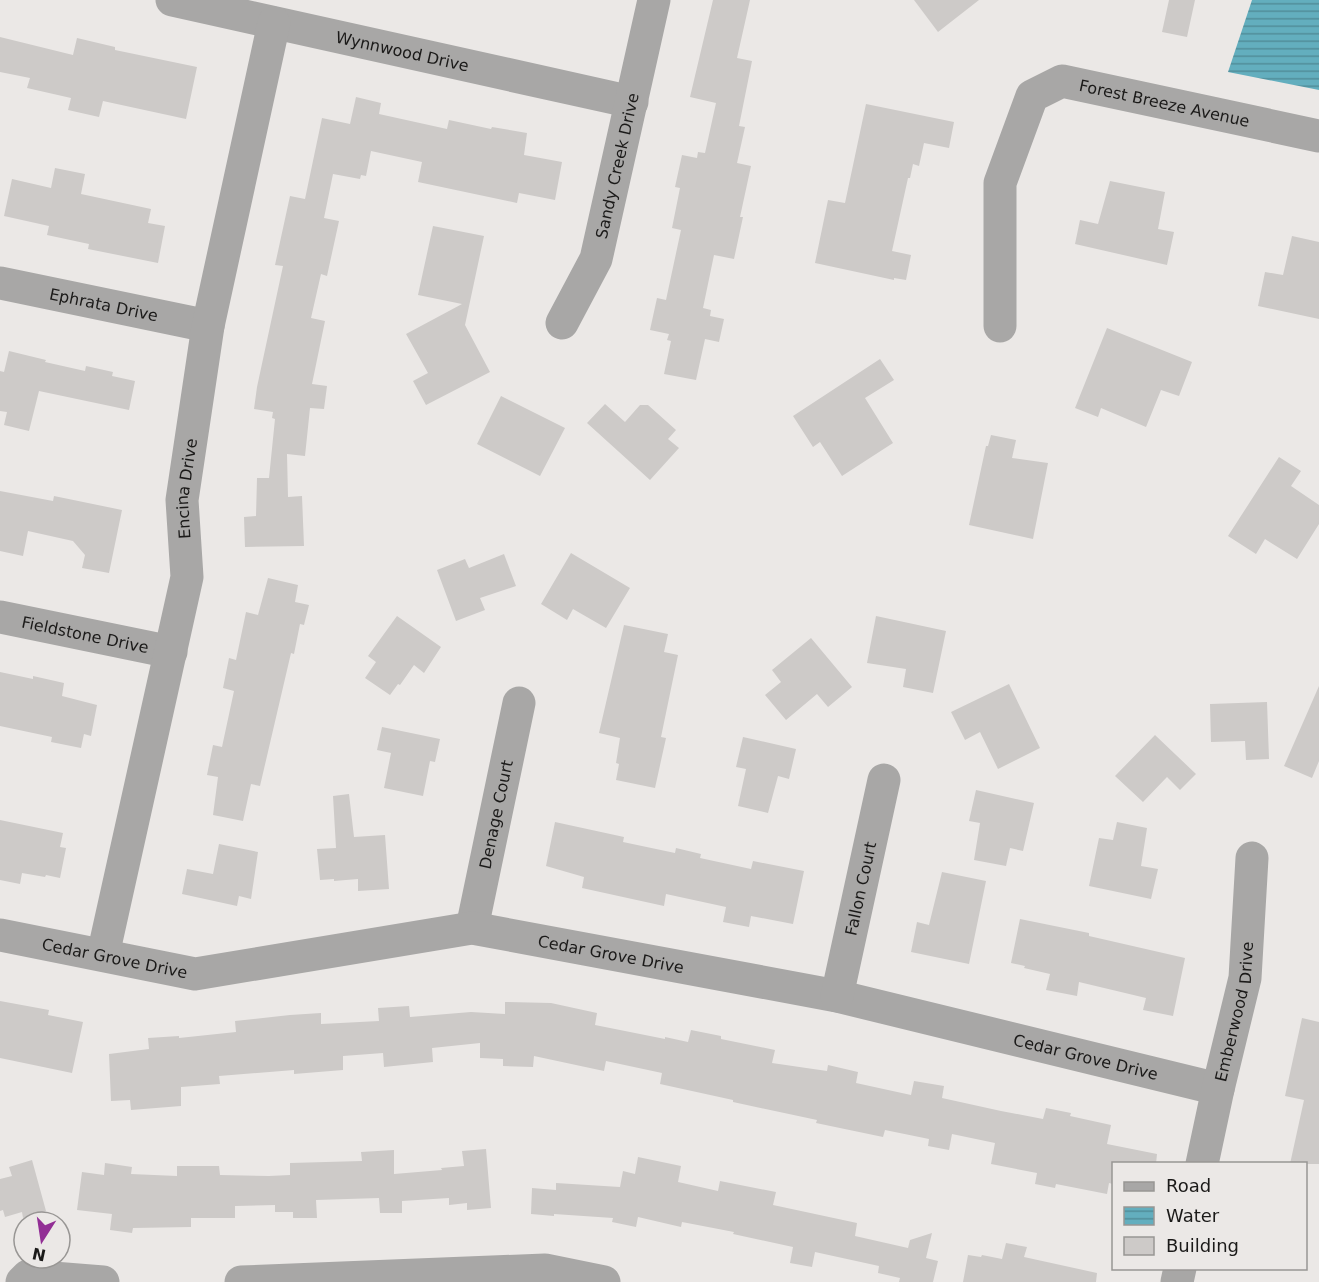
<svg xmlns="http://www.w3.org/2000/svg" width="1319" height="1282" font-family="'DejaVu Sans',sans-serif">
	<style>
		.water { fill: url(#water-rules) }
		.building { fill: #cdcac8 }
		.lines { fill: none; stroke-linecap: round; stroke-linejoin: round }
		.minor { stroke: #a8a7a6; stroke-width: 33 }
		.labels { text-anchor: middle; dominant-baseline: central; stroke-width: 4.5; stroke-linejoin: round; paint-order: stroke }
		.street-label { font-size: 16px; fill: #1b1a19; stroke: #ebe8e6 }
	</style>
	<defs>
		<pattern id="water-rules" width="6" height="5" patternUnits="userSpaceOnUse" patternTransform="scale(1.5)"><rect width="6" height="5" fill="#63aebe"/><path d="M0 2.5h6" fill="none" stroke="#518d9a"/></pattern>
	</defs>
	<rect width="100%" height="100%" fill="#ebe8e6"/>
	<!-- water -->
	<path class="water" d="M1252,0H1319V90L1228,72Z"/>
	<!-- building -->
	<path class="building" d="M713,0H750L737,58L752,61L739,126L745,127L737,163L751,166L740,217H743L734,259L714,255L703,308L711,310L710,316L724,319L719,342L705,339L696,380L664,374L671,341L667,340L669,334L650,330L657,298L666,300L681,230L672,228L680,188L675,187L682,155L697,158L698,152L705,153L716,103L690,97Z
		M914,0H979L938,32Z
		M1169,0H1195L1187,37L1162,32Z
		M0,37L73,55L77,38L115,47V50L197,67L186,119L103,101L99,117L68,110L71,98L27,88L30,78L0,72Z
		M356,97L381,103L379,114L447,129L449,120L491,129L492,127L527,133L524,155L562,162L555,200L519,193L517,203L418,182L422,162L371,151L366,176L361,175L360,179L333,174L324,218L339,221L327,276L321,274L311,318L325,321L312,384L327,386L324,409L310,408L305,456L287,454L288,497L302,496L304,546L245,547L244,517L256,516L257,478H269L275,419L272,418L273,412L254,409L257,387L283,266L275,265L290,196L305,199L322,118L350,124Z
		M866,104L954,122L949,148L924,143L919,166L913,164L910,178H908L892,251L911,255L906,280L894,278V280L815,263L828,200L845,203Z
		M55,168L85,174L81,194L151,209L148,223L165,226L158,263L88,249L89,244L47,235L49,226L4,216L12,179L51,188Z
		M1110,181L1165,192L1158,229L1174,232L1167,265L1075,244L1080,220L1098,224Z
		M433,226L484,236L465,325L490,372L426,405L413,381L428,373L406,334L462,304L418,295Z
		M1292,236L1319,242V319L1258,306L1265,272L1283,275Z
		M1107,328L1192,362L1179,396L1161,390L1146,427L1101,408L1098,417L1075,408Z
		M9,351L46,360L45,362L85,371L86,366L113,372L112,376L135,381L129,410L39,391L29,431L4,425L7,412L0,411V371L4,372Z
		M880,359L894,380L865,398L893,443L842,476L820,442L813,447L793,416Z
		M501,396L565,428L540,476L477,444Z
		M605,404L625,422L640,405H648L676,430L668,439L679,448L650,480L587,423Z
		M991,435L1016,440L1012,458L1048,463L1033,539L969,525L986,446H988Z
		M1279,457L1301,471L1291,486L1319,505V524L1297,559L1265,539L1256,554L1228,536Z
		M0,491L53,501L54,496L122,510L109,573L82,568L85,555L73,541L28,531L23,556L0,551Z
		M571,553L630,588L606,628L573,609L567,620L541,604Z
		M504,554L516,586L480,598L485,610L456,621L437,570L465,559L469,568Z
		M268,578L298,585L295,602L309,605L304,625L300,624L294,654L291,653L260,786L251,784L243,821L213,815L218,777L207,775L213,745L222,747L234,691L223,688L229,658L236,660L246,612L258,615Z
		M397,616L441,647L424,673L414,665L400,685L398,684L390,695L365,678L376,662L368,656Z
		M876,616L946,631L933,693L903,687L906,669L867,663Z
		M624,625L668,634L664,652L678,655L661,737L666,738L655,788L616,780L619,764L616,763L620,738L599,733Z
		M811,638L852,687L828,707L817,694L786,720L765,695L781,682L772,670Z
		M0,672L33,679V676L64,683L62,696L97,705L91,736L84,734L81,748L51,742L52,737L0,726Z
		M1009,684L1040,748L998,769L980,732L965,740L951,712Z
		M1319,686V761L1312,778L1284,766Z
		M1267,702L1269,759L1246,760L1245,741L1211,742L1210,704Z
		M382,727L440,739L435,762L430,761L423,796L384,788L391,753L377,750Z
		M1155,735L1196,774L1180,790L1167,777L1143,802L1115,776Z
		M743,737L796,749L789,779L778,776L768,813L738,806L746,769L736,767Z
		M976,790L1034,803L1023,851L1010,848L1006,866L974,860L980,823L969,821Z
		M349,794L354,837L385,835L389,889L358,891V879L334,881V879L320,880L317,849L336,848L333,796Z
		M0,820L63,833L60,847L66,848L60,878L46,875L45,877L22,873L20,884L0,880Z
		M555,822L624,837L623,842L675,853L676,848L701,854L700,858L751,869L753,861L804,871L793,924L751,916L749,927L723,922L726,907L666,894L664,906L582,888L584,877L546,866Z
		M1117,822L1147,828L1141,866L1158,869L1151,899L1089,886L1099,838L1113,840Z
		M219,844L258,852L251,899L239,896L237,906L182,894L187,869L213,874Z
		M942,872L986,881L969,964L911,952L917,922L929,925Z
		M1020,919L1089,933V936L1185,958L1173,1016L1143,1010L1146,998L1079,982L1077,996L1046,990L1050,974L1024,968L1025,966L1011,963Z
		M0,1001L49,1010L48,1015L83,1022L72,1073L0,1058Z
		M505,1002L551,1003L597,1013L595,1025L665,1039V1037L688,1042L691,1030L721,1036V1039L775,1050L772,1063L827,1071L828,1065L858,1072L856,1083L911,1095L914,1081L944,1086L942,1098L1001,1111L1043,1119L1046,1108L1071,1113L1070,1116L1111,1125L1107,1144L1157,1154L1156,1164H1113V1184L1109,1183L1107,1194L1056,1184L1055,1188L1035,1184L1037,1173L991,1164L995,1143L952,1134L949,1150L928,1146L929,1139L885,1130L883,1137L816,1123L817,1120L733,1102V1100L660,1084L662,1073L606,1061L604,1071L534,1056L533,1067L503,1066V1059L480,1058V1043L432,1048L433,1062L384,1067L383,1053L343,1056V1070L294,1074V1070L219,1076L220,1084L181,1087V1106L131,1110L130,1100L111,1101L109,1054L149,1049L148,1038L179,1036V1038L236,1032L235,1021L290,1015L321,1013V1024L379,1021L378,1008L409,1006L410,1017L471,1012L505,1014Z
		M1302,1018L1319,1022V1164H1290L1304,1100L1285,1096Z
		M486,1149L491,1208L467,1210V1203L449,1205V1198L402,1201V1213H380L379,1198L316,1200L317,1218H293V1212H275V1205L235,1206V1218H191V1227L133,1228L132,1233L110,1230L112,1214L77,1210L82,1172L104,1175L105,1163L132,1167L131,1174L177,1176V1166H219L220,1175L269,1176L290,1175V1163L362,1161L361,1152L394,1150V1174L442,1170L441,1168L464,1166L462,1151Z
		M638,1157L681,1166L678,1182L718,1191L720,1181L776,1192L773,1205L857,1223L855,1236L908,1248L910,1240L932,1233L926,1258L938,1261L933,1282H899L900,1278L878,1273L879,1266L815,1252L812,1267L790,1263L793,1247L733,1234L734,1232L682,1222L681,1227L638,1217L636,1227L612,1222L613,1218L554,1214V1216L531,1214L532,1188L556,1190V1183L620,1187L623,1171L635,1174Z
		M32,1160L46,1211L23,1218L22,1212L5,1217L3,1210L0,1211V1179L12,1176L9,1167Z
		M1006,1243L1027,1247L1024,1257L1097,1273L1096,1282H963L968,1255L981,1257L982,1255L1002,1259Z"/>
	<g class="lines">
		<!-- minor -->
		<g class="minor">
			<path id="s1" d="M172,0L632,102"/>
			<path id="s2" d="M0,283L208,326"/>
			<path id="s3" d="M562,323L596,259L654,0"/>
			<path id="s4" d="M1000,326V183L1032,96L1062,81L1319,136"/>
			<path id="s5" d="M0,617L171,652"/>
			<path id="s6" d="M472,928L519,703"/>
			<path id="s7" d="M0,935L195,974L472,928L837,996L1218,1089"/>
			<path id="s8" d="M103,955L187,577L182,500L208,326L274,23"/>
			<path id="s9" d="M837,996L884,780"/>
			<path id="s10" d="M1202,1164L1218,1089L1245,978L1252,858"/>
			<path d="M22,1282L28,1276L103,1282"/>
			<path d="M241,1282L545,1270L604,1282"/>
			<path d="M1177,1282L1180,1268"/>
		</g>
	</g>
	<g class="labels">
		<!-- street labels -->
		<g class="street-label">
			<text stroke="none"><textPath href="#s1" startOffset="236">Wynnwood Drive</textPath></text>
			<text stroke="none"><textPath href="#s4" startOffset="374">Forest Breeze Avenue</textPath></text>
			<text stroke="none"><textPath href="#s3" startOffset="168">Sandy Creek Drive</textPath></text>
			<text stroke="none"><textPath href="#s2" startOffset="106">Ephrata Drive</textPath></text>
			<text stroke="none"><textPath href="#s8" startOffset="476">Encina Drive</textPath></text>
			<text stroke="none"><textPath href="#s5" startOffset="87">Fieldstone Drive</textPath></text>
			<text stroke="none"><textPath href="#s6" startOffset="116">Denage Court</textPath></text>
			<text stroke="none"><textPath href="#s9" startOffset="110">Fallon Court</textPath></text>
			<text stroke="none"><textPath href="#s7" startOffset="621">Cedar Grove Drive</textPath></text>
			<text stroke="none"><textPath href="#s7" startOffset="117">Cedar Grove Drive</textPath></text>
			<text stroke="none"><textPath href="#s10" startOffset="156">Emberwood Drive</textPath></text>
			<text stroke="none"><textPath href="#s7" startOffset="1107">Cedar Grove Drive</textPath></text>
		</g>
	</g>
	<!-- legend -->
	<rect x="1112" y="1162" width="195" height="108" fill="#ebe8e6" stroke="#989694" stroke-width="1.5"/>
	<rect x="1124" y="1182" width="30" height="9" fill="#a8a7a6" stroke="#989694" stroke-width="1.5"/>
	<text x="1166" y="1192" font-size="18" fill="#1b1a19">Road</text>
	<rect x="1124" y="1207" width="30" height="18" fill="url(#water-rules)" stroke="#989694" stroke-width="1.5"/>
	<text x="1166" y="1222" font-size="18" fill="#1b1a19">Water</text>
	<rect x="1124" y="1237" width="30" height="18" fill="#cdcac8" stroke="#989694" stroke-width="1.5"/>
	<text x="1166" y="1252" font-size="18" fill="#1b1a19">Building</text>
	<!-- north arrow -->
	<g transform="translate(42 1240) rotate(192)"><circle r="28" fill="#ebe8e6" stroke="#989694" stroke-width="1.5"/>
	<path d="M0-4.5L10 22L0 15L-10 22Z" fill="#922e95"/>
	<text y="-9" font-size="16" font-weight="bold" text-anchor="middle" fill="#1b1a19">N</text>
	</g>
</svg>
